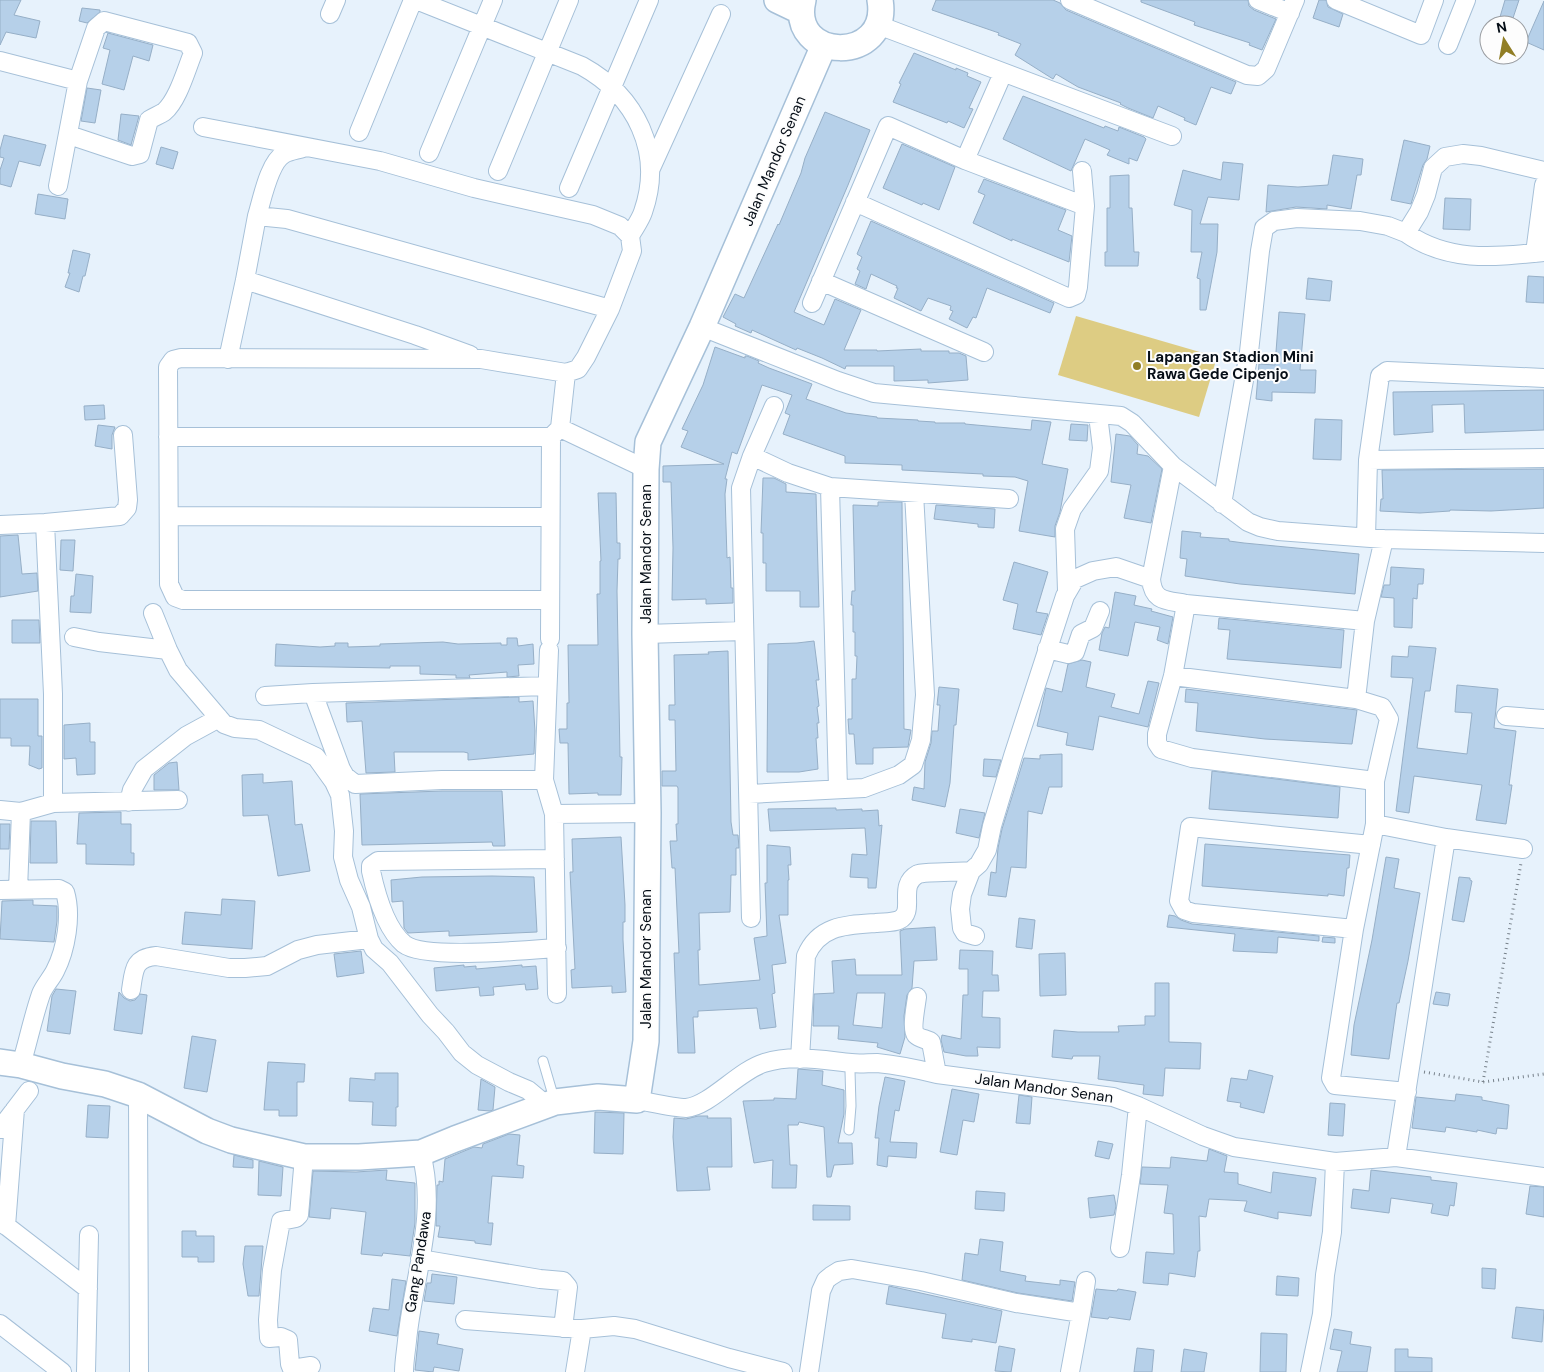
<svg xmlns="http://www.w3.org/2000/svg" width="1544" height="1372" font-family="'DM Sans',sans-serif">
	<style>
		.green { fill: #ddcc83 }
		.building { fill: #b6d0e9; stroke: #96afc7; fill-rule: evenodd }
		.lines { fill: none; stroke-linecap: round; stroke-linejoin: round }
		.lane-casing { stroke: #a6c0d8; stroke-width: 11 }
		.street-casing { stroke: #a6c0d8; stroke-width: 20 }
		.secondary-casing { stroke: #a6c0d8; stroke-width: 28 }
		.path { stroke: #77818a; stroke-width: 3; stroke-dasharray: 1 4; stroke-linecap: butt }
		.lane { stroke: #fff; stroke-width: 9 }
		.street { stroke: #fff; stroke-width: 18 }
		.secondary { stroke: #fff; stroke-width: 25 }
		.poi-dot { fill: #917e25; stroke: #fdfdfd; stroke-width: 2 }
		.labels { text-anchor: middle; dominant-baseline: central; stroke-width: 4; stroke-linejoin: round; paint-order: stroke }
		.street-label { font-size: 15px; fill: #060e17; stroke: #fdfdfd }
		.poi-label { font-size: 15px; font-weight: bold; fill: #060e17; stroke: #fdfdfd; text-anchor: start }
	</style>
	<rect width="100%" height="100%" fill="#e7f2fc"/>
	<!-- green -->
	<path class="green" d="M1076,316L1217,357L1199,417L1058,375Z"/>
	<!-- building -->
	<path class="building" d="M0,0H21L14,15L40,21L36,38L6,32L0,45Z
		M936,0H1053L1060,3L1066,10L1236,82L1231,94L1211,87L1196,125L1184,120L1185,118L1158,106L1153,118L1128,108L1120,104L1121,103L1078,87L1056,74L1053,79L1015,55L1021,44L998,35L999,33L932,10Z
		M1141,0H1248L1249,6L1254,10L1276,19L1262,50L1249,45L1250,43L1194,25L1195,22L1141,2Z
		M1319,0H1326L1328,7L1343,14L1339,27L1313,18Z
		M1505,0H1519L1512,21L1500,17Z
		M1544,1V50L1526,42Z
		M82,8L100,10V12L87,23L79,21Z
		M108,33L153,45L149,61L133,56L124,90L102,84L110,50L103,48Z
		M914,53L956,70V68L968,73L967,76L981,82L969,108L973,109L964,128L948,121L947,123L893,102L901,84L899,83Z
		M87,88L101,90L95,123L81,121Z
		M1023,96L1104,128L1105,126L1118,131L1119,127L1144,137L1146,139L1137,161L1129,158V164L1107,155L1110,150L1085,139L1071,171L1003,139Z
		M825,112L870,130L848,185L794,312L824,325L835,299L861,310L844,350H877V351L921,349V351H949V353H959L966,356L968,380L928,383V380L894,381V366H846L845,369L822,358L797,348L796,350L752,330L751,333L735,326L736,324L723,317L735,294L744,298L767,248L778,224L779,225L801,173L805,158Z
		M121,114L139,116L131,145L118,140Z
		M4,135L46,145L40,166L19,161L11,187L0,184V170L4,158L0,157V150Z
		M1404,140L1430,146L1427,159L1423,165L1411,204L1391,200Z
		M902,144L955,167L939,210L923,203L922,205L883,188Z
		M161,147L178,152L173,169L156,164Z
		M1333,155L1363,159L1361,175H1357L1351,209L1327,205V209L1296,207L1266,212L1268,185L1298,187L1328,185Z
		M1223,162L1243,164L1239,200L1208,197L1200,224H1218L1217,252L1206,310H1200V279L1197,278L1202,252H1191L1192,210L1174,205L1183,170L1221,180Z
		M1129,175V208H1132L1134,252H1139L1138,266H1105V252H1107V208H1110V176Z
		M984,179L1066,210L1058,230L1072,236L1069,262L1012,239V241L973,223L985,195L978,192Z
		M38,194L68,199L65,219L35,214Z
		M1445,198L1471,199L1470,230L1443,229Z
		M871,221L1054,303L1050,313L987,288L976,318L973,317L967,328L949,319L953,311L950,310L951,306L928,298L921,311L894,298L898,288H896L897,286L871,274L866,289L855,284L860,271L857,269L862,257L857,254Z
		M73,250L90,254L85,276H83L79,292L65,287L70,273H68Z
		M1528,276L1544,277V303L1526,302Z
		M1308,278L1332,281L1330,301L1306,299Z
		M1279,312L1305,314L1300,370H1316L1315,393L1272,392V401L1256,399L1259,364L1275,365Z
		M715,347L745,358V356H747L759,361L758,363L769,368L812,384L806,399L846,413L877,417V418L918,420V421L935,422V423H965V424L1031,430L1032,420L1051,422L1042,464L1068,469L1060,512L1055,526V537L1019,531L1028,481L1015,477L983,476V474L902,470V465L845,463V456L783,434L790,415L785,413L792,395L762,385L737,454L732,452L725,479H727L725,494L727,558L730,557L731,588H733V603L706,604V599L672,600L673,548L671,482H663V466L724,464L681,447L688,431L682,429L703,385Z
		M1544,390V430L1465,433L1464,404L1432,405L1433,432L1394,435L1393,392Z
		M104,405L105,419L85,420L84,406Z
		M1315,419L1342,420L1341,460L1313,459Z
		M1071,424L1088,425L1087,441L1069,440Z
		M98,425L115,427L112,435V449L95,446Z
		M1116,434L1130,436L1138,445L1137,454L1148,456L1162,469L1151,523L1124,518L1131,485L1111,482Z
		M1544,469V508L1491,511L1450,510V511L1420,513L1380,511L1381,499H1383L1382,470Z
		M763,478H774L786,484V492L816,494L819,607H800V591H766V563H763V533H761Z
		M598,493H616L617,543H620V559H618L617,591L620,757H622L621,795H598V793L569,794L568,743H560L559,729H567V703H569L568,645H598L597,594H600V561H601Z
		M878,502H902L904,729L911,730L908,747L873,748V764H856L854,734H849L848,719H852V679H856L857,656H855V632H853V605H851L852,591H855L853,505L878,506Z
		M936,505L995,509L994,528L978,527V524L934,519Z
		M1182,531L1201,533L1200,537L1229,539V541L1244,543L1359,554L1355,594L1240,584L1185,576L1187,559L1180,558Z
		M18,535L22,574L37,573L38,591L0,597V536Z
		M61,540H75L73,571L60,570Z
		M1014,562L1048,572L1036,612L1048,614L1041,635L1013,629L1018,604L1003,600Z
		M1391,567L1424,569L1423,584H1418L1417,599L1413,598L1412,628L1394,627V598L1381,597L1384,585H1390Z
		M76,574L93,576L91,613L70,612L71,596H74Z
		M1115,592L1136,596L1134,605L1152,609L1151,611L1173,617L1168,644L1157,640L1160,627L1135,622L1128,656L1099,650L1102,633L1105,627L1109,628Z
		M1219,618L1344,630L1341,668L1227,659L1230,630L1218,629Z
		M12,620H39L40,643H12Z
		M507,638H517L518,646L533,644L534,664L518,665L519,676L507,677V672L469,675L470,678H456V675L420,674V666H390V668L275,666L276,644L320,647L335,646V643H348V647L380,646V644L443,642L458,644L501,643V645H507Z
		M814,641L819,680H816L819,706L817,707L819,723H817L818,738H816L818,769L799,772H767L768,644L797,643Z
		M1409,646L1436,648L1430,691H1425L1417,748L1467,754L1472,713L1455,712L1457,685L1498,689L1494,728L1516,731L1509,785H1512L1506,824L1476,820L1482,785L1414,776L1409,813L1396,811L1413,678L1391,677L1392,656L1408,657Z
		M728,651L731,822L733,835H738L739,848H736V875H731L730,912L699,913L700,950H698L699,985L760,980L754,938L767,936L765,883H767V845L790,847L791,865H788L789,880H788V915H779L786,963L772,965L775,993L772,994L776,1027L760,1029L757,1008L698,1011V1017H693L695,1053H678L674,953H679L675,868H672L670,841H677L676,824H678V788L677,786H662V771H676L675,720H669V705H675L674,655L709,654L708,652Z
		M1082,660L1091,662L1086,687L1115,694L1111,707L1139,714L1148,681L1159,683L1148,727L1099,716L1093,750L1066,745L1068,733L1037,726L1046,688L1062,692L1068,664Z
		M939,687L959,689L956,725H954L950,783L945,807L912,800L914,787L924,789L925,762L931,743L932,731H938L940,705H937Z
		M1186,689L1357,710L1352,744L1265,739L1196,731L1198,703L1185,702Z
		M519,697V702L533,701L535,731L534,754L468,760V753L464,752H394L395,772L366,773L362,721L347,722L346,703Z
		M0,699H38V736H42V768L39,769L29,765L30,746H11V738H0Z
		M90,723V742H95V774L77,775L76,758L64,759V725Z
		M1062,754V787H1049L1042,814L1028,811L1026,868L1011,867L1006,897L988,895L991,872L996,873L998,848L1002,829L1024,758L1040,759V755Z
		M984,759L1001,760L996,777L983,776Z
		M177,762L179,790H154V775L169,763Z
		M1212,771L1340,787L1338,818L1209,809Z
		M263,774V783L292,781L295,825L302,824L310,871L278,876L268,815L243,816L242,775Z
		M442,791H502L505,846H493L492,842L362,845L360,794Z
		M836,808V810L862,809V811L878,810L879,826L882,825L876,888H868V878L850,877L852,854L867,855L865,828L770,831L768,809Z
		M960,809L985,813L979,838L956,833Z
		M121,812V824H131V853H134V865L86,864V844H77L79,813Z
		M31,821H56L57,863H30Z
		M0,824H10L9,849H0Z
		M621,837L625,905V922H623V940L626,992L612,993V986L572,988L571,970L575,969L570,872H573L572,839Z
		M1205,844L1350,855L1349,868H1347L1344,896L1328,894V896L1202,886Z
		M1386,857L1399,859L1394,888L1420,893L1408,961L1399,1003H1397L1389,1059L1351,1055L1354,1025L1372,940Z
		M492,876L534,877L537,932L449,936V931L408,933L404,928L403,901L392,902L391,880L422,877Z
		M1459,877L1470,878V880L1472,881L1464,922L1452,920Z
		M222,899L255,901L252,949L182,944L185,912L221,915Z
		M33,900V905L57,906V921L54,942L0,939L2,901Z
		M1169,915L1175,916L1181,920L1192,924L1319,936V941L1278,937L1277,953L1233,951L1235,934L1167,927Z
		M1019,918L1035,920L1032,949L1016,947Z
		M935,927L937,960L914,961L912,988L907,995L904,1016L905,1037L900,1054L877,1047L878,1043L838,1039L839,1026H813L814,994L834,993L832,961L855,959L856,975H902L900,931L905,929ZM857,993H885L882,1028L853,1025Z
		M1323,937L1335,938V943L1322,942Z
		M960,950L993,951L992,975H998L999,991H983L982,1017L1000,1018V1048L977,1047L978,1056H966L944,1052L941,1040L942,1035L961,1039L963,995H968V969H959Z
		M361,951L364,973L337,977L334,954Z
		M1065,953L1066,995L1040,996L1039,954Z
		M464,965V967L476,966V969L522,965V967L536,966L538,989L526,990L525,984L493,987L494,995L480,996L479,987L436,991L434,968Z
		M1155,983H1169V1042L1201,1043L1200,1069L1165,1068L1163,1096L1143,1094L1144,1085L1098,1079L1100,1056H1073L1072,1059L1052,1057L1054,1030L1078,1032H1119L1118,1026L1145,1025V1016H1155Z
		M56,989L76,991L70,1034L47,1031L52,996Z
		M119,992L124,998L130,1001L135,1000L140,994L147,995L142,1034L114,1030Z
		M1436,992L1450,994L1448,1006L1433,1004Z
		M192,1036L216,1040L207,1092L184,1088Z
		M268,1062L305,1064L304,1082H297V1116H279V1110H264Z
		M798,1069L823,1071L822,1085L844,1090V1114L838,1143H852L853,1164L834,1165L831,1177H827L824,1127L799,1122L798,1125H788L790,1165H797L796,1188H772L773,1160L754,1163L743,1101L774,1100V1098L796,1099Z
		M1249,1070L1273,1076L1264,1113L1240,1107L1241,1103L1227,1101L1231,1078L1247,1080Z
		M375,1073H398V1107H396V1126L372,1125L373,1102L349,1101L350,1078L375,1080Z
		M885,1077L905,1081L899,1111L895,1110L890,1142L917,1143L916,1158L888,1156L887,1167L877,1165L879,1138H875L879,1106Z
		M481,1079L495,1087L493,1110L490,1111L478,1110Z
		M952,1089L979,1094L974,1122L963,1120L957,1155L940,1152Z
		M1456,1094L1482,1097V1100L1509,1105L1507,1129L1497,1128L1496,1134L1477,1130V1132L1446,1127L1445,1132L1412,1128L1416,1097L1455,1101Z
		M1019,1095L1032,1097L1030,1124L1016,1123Z
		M1330,1103L1345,1104L1343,1136L1328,1135Z
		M88,1105L110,1106L108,1138L86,1137Z
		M595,1112L624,1113L623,1154L594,1153Z
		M698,1116H708L707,1118H731L732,1167H707L710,1190L677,1191L673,1137L674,1118L686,1119Z
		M509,1134L520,1135L517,1165L524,1166L523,1178L492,1176L488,1223H493L491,1245L475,1243V1241L438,1237L440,1226H436L437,1185H439V1181L443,1182L445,1159L474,1147L482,1148L483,1144Z
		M1098,1141L1113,1144L1109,1159L1095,1156Z
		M1209,1149L1227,1156L1224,1172L1238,1173V1184L1271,1193L1273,1172L1316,1178L1311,1216L1278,1212V1219L1244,1211L1247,1201L1209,1199L1206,1217L1199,1216L1200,1251H1198L1195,1277L1169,1273L1168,1285L1143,1283L1146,1252L1174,1254L1173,1214L1164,1213L1168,1185L1140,1184L1142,1167L1170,1168L1171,1157L1207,1161Z
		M234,1155L253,1160V1168L233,1167Z
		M259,1161L283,1167L281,1196L258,1195Z
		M387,1170L386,1180L415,1183V1223L410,1256L383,1253L382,1256L361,1254L366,1212L331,1208L330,1219L309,1217L313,1171L356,1172Z
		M1371,1170L1431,1177V1180L1457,1183L1454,1206L1450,1205L1448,1216L1431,1213L1433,1204L1391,1198L1389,1213L1351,1208L1353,1189L1369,1191Z
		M1530,1186L1544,1187V1217L1526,1214Z
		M976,1191L1005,1193L1004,1211L975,1209Z
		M1114,1195L1116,1206L1114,1215L1090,1218L1088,1198Z
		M813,1205L850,1206V1220H813Z
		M182,1231H196V1236H214V1262H198V1257H182Z
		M980,1239L1003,1242L1000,1271L1026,1276L1025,1281L1060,1285V1280L1075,1282L1072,1301L1018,1293L962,1280L965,1253L978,1255Z
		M245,1246H263L259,1296H248L243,1264Z
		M1482,1268L1496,1269L1495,1289L1482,1288Z
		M432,1274L457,1277L454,1304L424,1301L427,1283H431Z
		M1277,1276L1299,1278L1298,1296L1276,1295Z
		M392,1279L406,1281L397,1336L369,1331L373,1308L389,1310Z
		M889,1286L1002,1311L996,1343L972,1339V1342L942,1338L946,1314L886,1304Z
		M1096,1289L1117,1291L1118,1289L1136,1292L1130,1320L1109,1317L1108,1319L1091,1317Z
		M1516,1307L1544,1310L1542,1342L1512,1338Z
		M1334,1329L1352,1332L1350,1344L1371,1347L1367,1372H1337L1342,1351L1330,1349Z
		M419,1331L439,1334L437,1344L463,1349L459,1371L434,1367L433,1372L415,1370Z
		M1261,1333L1287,1334L1286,1372H1260Z
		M999,1346L1015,1349L1011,1372L995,1371Z
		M1137,1348L1154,1350L1152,1372H1134Z
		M1184,1349L1207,1353L1204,1372H1181Z
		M1395,1349H1408V1357L1432,1358V1372H1395Z"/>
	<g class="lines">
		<defs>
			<path id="lane" d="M543,1061L555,1102
				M849,1130L851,1106L850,1071L852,1063"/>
			<path id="street" d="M416,0L582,66C636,96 664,152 643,212C640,221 634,228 630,236
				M1070,0L1247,75L1258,76L1266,69L1295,0
				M1258,0L1290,13
				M1336,0L1421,35L1434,0
				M330,14L336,0
				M878,25L1172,136
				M1448,45L1466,0
				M0,61L78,81L58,186
				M203,127L380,161L474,188L593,215L620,226L630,236L632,251L610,309L586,357L578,369L566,373L560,428L551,437L550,639
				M359,132L413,0
				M69,135L132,156L140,154L149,120C154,117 159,115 164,112C178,100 186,70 193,53L188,43L104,21L96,28L78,81
				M303,148C297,150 289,151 284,154C269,162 262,200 257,216L287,219L610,309
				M429,153L493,0
				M965,160L1003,73
				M651,168L721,14
				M498,171L569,0
				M569,188L649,0
				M855,202L1069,298L1076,295L1078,287L1085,206L1082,171
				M1406,233C1449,263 1495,257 1544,252
				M1535,253L1544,185
				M245,280L415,335L470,355
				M821,281L984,352
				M812,303L888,126L965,160L1085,206
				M702,327L838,381L874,393L1121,416L1132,423L1173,466L1248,522L1260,527L1278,531L1384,539L1544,543
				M228,359L245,280L257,216
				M560,428L646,469
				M168,437H551
				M752,456L788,473L830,487L1009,499
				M1368,460L1380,376L1387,371L1544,378
				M1173,466L1151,579C1153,602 1166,600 1186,604L1365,621
				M830,487L838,789
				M1222,504L1249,352L1260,251L1264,228L1274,221L1297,218L1360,221L1388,226L1406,233L1419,212L1426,195L1433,168L1445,157L1463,154L1481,156L1544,171
				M170,516L550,517
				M0,525L45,523L120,516L127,508L128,500L123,435
				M1366,538L1368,460L1544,458
				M1384,539L1365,621L1356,699L1382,707L1389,719L1375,781V824L1354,929L1331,1078L1335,1085L1407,1092
				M1067,591L1065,529L1072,509L1099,471L1102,448L1098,415
				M550,600H183L175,597L169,584L168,367L173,360L181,358L481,359L566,373
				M1186,604L1173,676L1157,734V743L1161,749L1192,758L1375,781
				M153,613L168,650L178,670L224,724L235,728L259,730L316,757L334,782L340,795L344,831L343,857L349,880L361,907L369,939L374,949L390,963L430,1015L446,1032L462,1053L477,1065L509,1082L528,1090L546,1105
				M645,634L743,631
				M74,637L99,642L168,650
				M1047,649L1068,654L1075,652L1081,634L1093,628L1100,611
				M549,650L544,780L554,814L557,994
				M1173,676L1356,699
				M313,693L341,769L345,776L355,784L442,780H544
				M265,696L313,693L547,686
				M1506,716L1544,719
				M749,794L864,788L899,775L913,765L921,740L925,695L914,493
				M129,802L132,790L144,769L186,736L219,718
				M53,803L178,800
				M0,810L21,812L53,803V694L45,523
				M554,814L648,813
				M1375,824L1446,838L1523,849
				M555,859L378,861L371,866V871C376,894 385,928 404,944C424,960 528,950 557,948
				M0,890L59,889L65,892C72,915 66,950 55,971C51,979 44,986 41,994C33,1017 28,1042 21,1065
				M18,890L21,812
				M751,918L741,488L752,456L774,406
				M1354,929L1193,913L1184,910L1179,901L1190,827L1371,845
				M975,936L965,933L962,928L960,909L962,894L971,871L979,864L987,850L992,826L1013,756L1065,596L1075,579L1093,571L1116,567L1151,579
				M131,990C134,971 133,958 156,956L229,968H245L267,966L298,950L317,945L369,939
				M917,997C916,1005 911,1029 916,1035C920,1039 927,1039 931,1042L937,1074
				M800,1059L806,956C819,925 846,925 876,923C883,922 892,923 899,920C917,911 896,886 918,874C921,872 962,872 971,871
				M138,1095L139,1372
				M637,1100C649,1102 674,1108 686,1108C710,1106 738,1071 764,1063C792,1054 822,1060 851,1063C859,1064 868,1063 877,1063C898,1065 917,1069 937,1074L1113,1097L1138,1106L1203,1136L1234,1147L1335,1162L1396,1157L1544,1177
				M0,1129L29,1091
				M304,1157L299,1215L296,1218L281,1221L272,1270L268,1320L269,1338L281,1337L288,1340L290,1364L292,1369L311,1366
				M1396,1157L1446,838
				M0,1221L88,1289
				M6,1226L15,1109
				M1120,1248L1131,1175L1138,1106
				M420,1259L540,1279L563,1281L568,1287L563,1328
				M465,1320L582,1329L575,1372
				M0,1324L62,1372
				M582,1329L614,1326L635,1329L729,1358L783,1372
				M86,1372L89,1235
				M404,1372C404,1362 406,1351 407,1341C413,1278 438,1216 421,1153
				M809,1372L821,1291L826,1280L831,1276L839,1271L852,1269L921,1281L1016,1303L1081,1313L1086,1281
				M1070,1372L1081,1313
				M1310,1372L1322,1314L1325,1275L1332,1232L1335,1162"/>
			<path id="secondary" d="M777,0L800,11
				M803,0C788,63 891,64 880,0
				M0,1062L21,1065L62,1076L105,1084L138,1095L207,1131L231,1140L304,1157H359L421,1153L455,1139L555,1102L598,1097L637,1100L646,1041L648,813L645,634L646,469L648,442L702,327L824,45"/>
		</defs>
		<!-- lane casing -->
		<use href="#lane" class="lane-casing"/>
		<!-- street casing -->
		<use href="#street" class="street-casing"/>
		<!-- secondary casing -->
		<use href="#secondary" class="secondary-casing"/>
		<!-- path -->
		<path class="path" d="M1424,1072L1483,1082L1544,1074
			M1483,1082L1521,863"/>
		<!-- lane -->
		<use href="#lane" class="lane"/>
		<!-- street -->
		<use href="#street" class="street"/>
		<!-- secondary -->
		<use href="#secondary" class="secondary"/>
	</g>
	<!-- markers -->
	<circle class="poi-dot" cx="1137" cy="366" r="5"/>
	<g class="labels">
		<!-- street labels -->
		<g class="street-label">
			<text transform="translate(774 161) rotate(-67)">Jalan Mandor Senan</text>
			<text transform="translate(646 554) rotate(-90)">Jalan Mandor Senan</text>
			<text transform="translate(646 959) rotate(-90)">Jalan Mandor Senan</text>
			<text transform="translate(1044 1088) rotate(8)">Jalan Mandor Senan</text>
			<text transform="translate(418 1262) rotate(-81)">Gang Pandawa</text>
		</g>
		<!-- poi labels -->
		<g class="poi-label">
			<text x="1147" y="357">Lapangan Stadion Mini<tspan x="1147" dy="17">Rawa Gede Cipenjo</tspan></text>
		</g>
	</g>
	<!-- north arrow -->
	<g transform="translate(1504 40) rotate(349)"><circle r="24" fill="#fdfdfd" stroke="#9a9da1"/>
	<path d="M0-4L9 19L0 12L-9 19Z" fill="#917e25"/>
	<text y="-8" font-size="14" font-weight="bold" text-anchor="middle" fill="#060e17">N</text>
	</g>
</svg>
